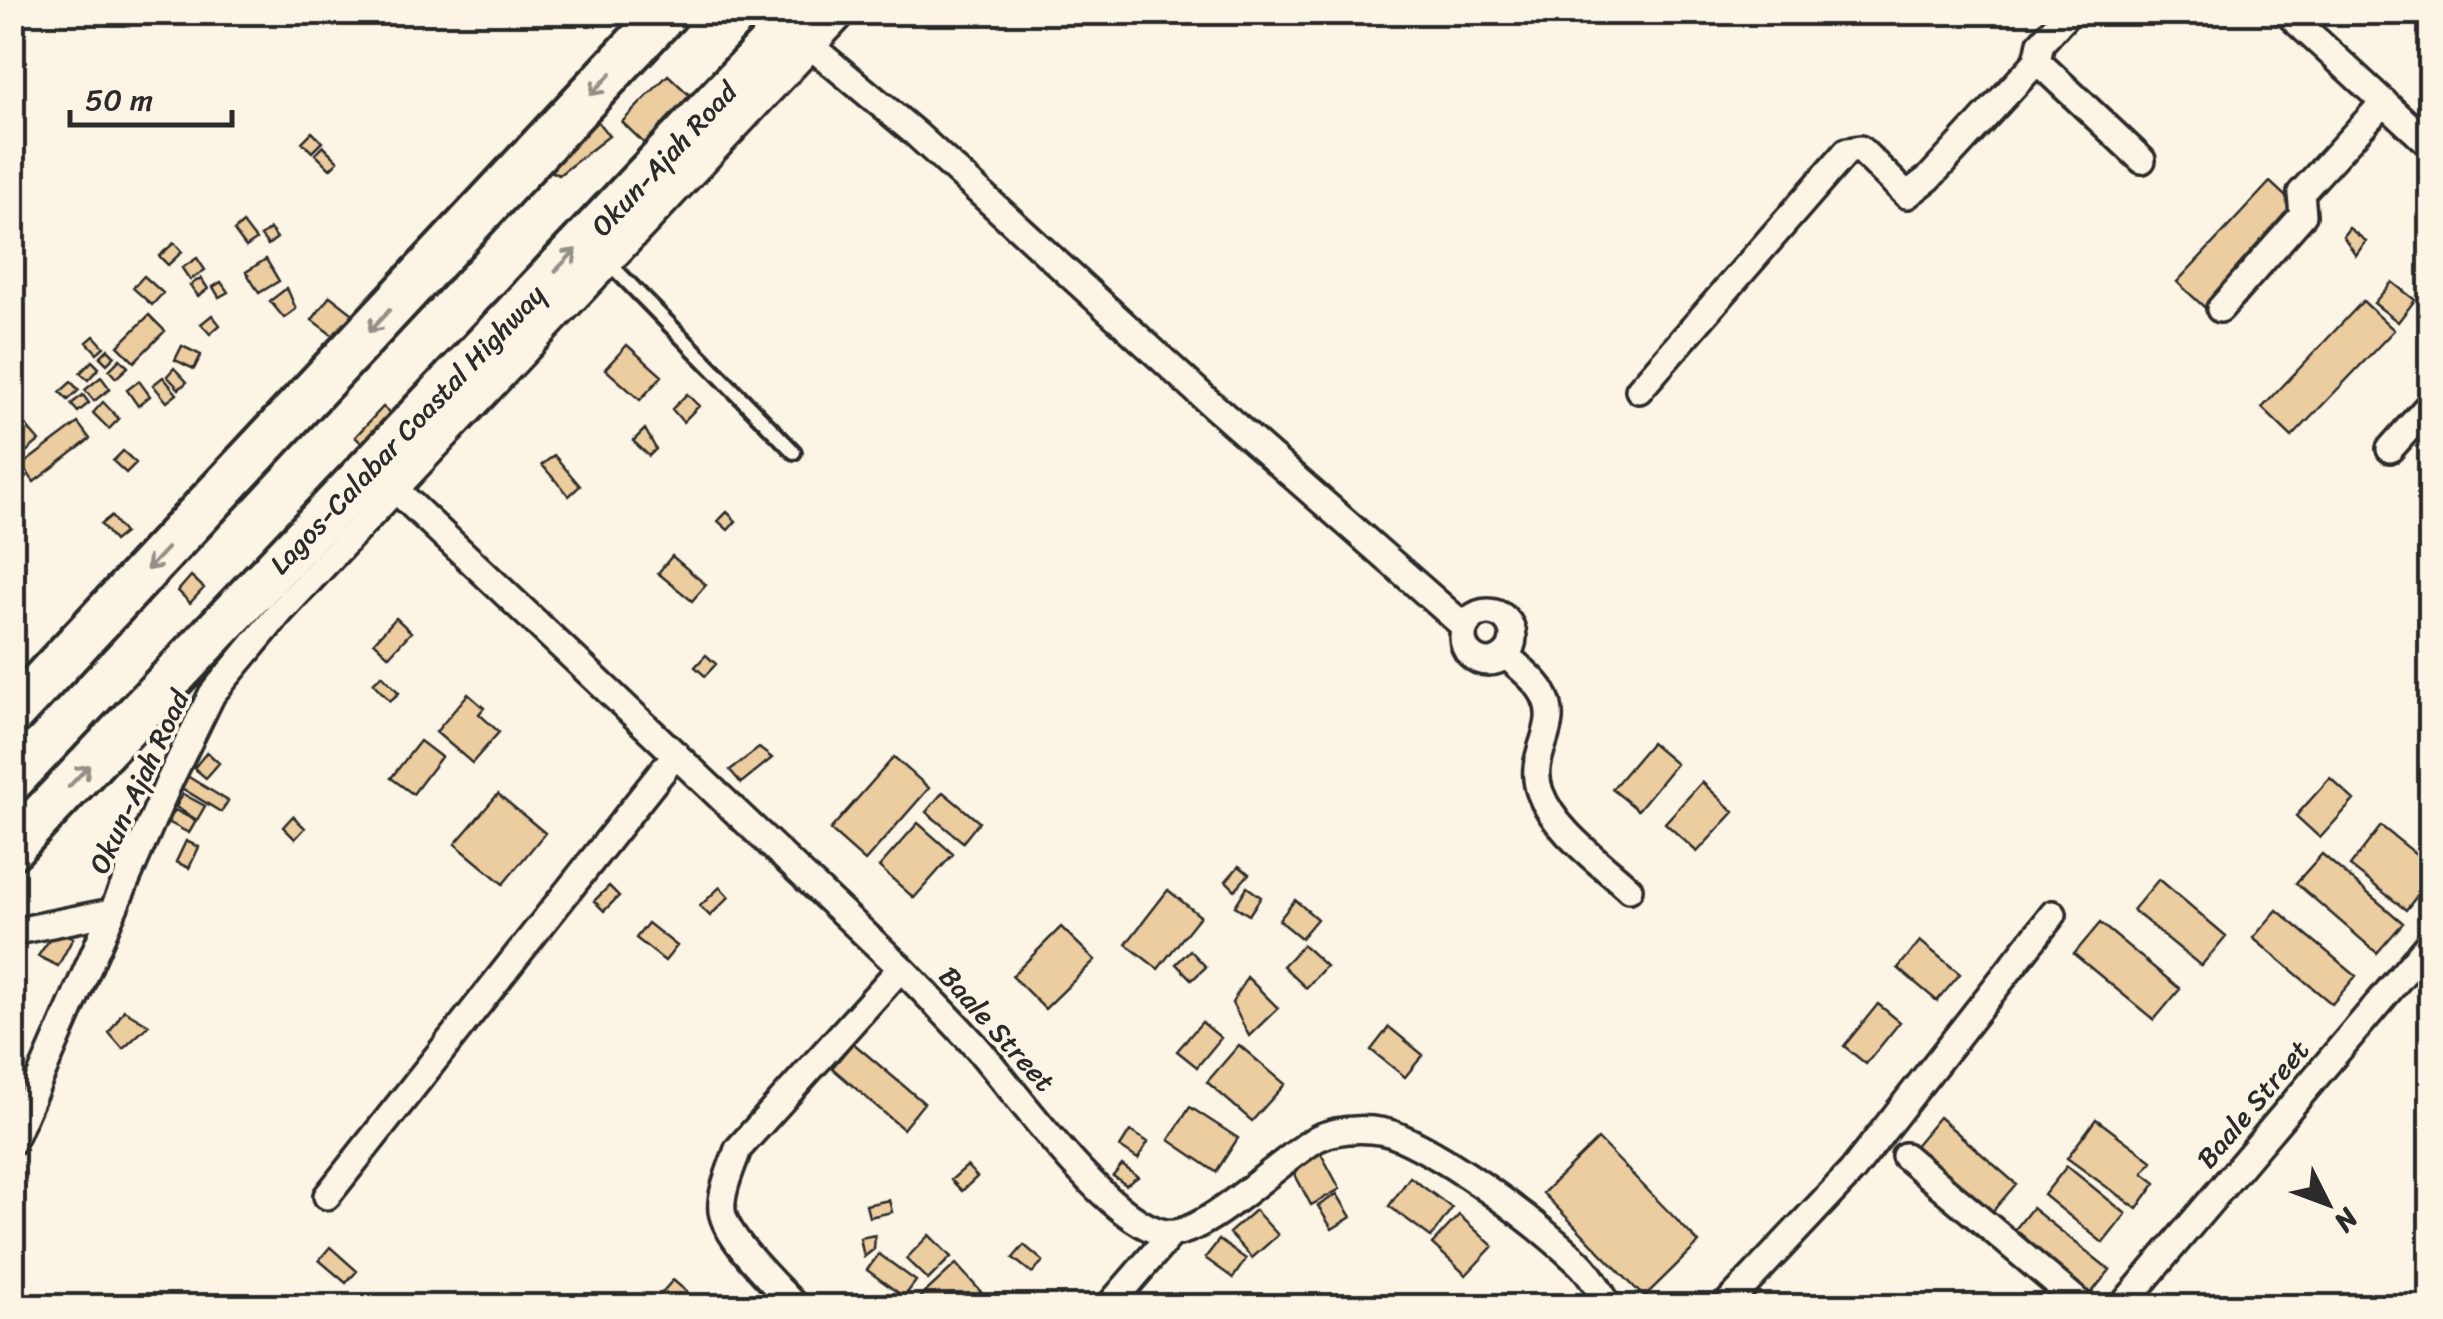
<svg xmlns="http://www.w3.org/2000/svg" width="2443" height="1319" font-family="Sriracha,sans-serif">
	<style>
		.building { fill: #eccd9f; stroke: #2b2b2b; stroke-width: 2.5 }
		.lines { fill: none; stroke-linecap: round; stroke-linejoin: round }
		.service-casing { stroke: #2b2b2b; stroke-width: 20 }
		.minor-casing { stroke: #2b2b2b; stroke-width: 32 }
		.trunk-casing { stroke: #2b2b2b; stroke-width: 50 }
		.service { stroke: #fcf5e5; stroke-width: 12 }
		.minor { stroke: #fcf5e5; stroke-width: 25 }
		.trunk { stroke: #fcf5e5; stroke-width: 42 }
		.oneway { stroke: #949088 }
		.labels { text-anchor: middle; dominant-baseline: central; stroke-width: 8; stroke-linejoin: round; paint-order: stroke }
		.street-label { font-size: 28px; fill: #2b2b2b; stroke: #fcf5e5 }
	</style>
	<rect width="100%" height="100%" fill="#fcf5e5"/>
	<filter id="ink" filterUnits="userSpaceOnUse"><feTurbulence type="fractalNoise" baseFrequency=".01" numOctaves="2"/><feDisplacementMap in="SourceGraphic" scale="20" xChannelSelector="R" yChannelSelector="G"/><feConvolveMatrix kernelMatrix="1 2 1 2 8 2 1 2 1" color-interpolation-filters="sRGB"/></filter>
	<g filter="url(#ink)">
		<!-- building -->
		<path class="building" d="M668,75L699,104L653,152L622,122Z
			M589,111L609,136L559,175L527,160Z
			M312,132L322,142L312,152L302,142Z
			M323,146L338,161L330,169L315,154Z
			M2270,182L2297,207L2204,307L2177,282Z
			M243,223L256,240L246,247L234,231Z
			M2349,228L2366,241L2356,255L2343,236Z
			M270,229L277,238L268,245L261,236Z
			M174,243L182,252L168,265L159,256Z
			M197,258L205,270L190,280L182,268Z
			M266,259L279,281L259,293L246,272Z
			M144,276L163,293L152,305L133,288Z
			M201,278L208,289L198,296L190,285Z
			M221,282L228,292L219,297L213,287Z
			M2392,282L2415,300L2398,322L2374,303Z
			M287,288L296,309L284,318L270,301Z
			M330,296L361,320L344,344L312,320Z
			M2363,301L2394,330L2292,437L2262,408Z
			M149,315L165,331L134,362L118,346Z
			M212,315L220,325L210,334L201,324Z
			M94,336L104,347L97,353L87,342Z
			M627,345L662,376L640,400L605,369Z
			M182,346L201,355L194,369L175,360Z
			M108,349L115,356L107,364L100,357Z
			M120,359L128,367L116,378L109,370Z
			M92,361L99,368L88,380L80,373Z
			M174,368L187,382L179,389L167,376Z
			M101,377L110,389L94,401L85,390Z
			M163,377L177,394L167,402L153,385Z
			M139,381L150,396L138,406L127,390Z
			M71,382L79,390L68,400L60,392Z
			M687,394L699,406L683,422L672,409Z
			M83,395L89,403L78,412L71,404Z
			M103,402L119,419L109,429L93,413Z
			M383,407L396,418L367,448L355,437Z
			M78,423L90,439L34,482L22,465Z
			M26,426L39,441L26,452L14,437Z
			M645,429L656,449L649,456L633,441Z
			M123,451L136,463L126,473L113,461Z
			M554,455L580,486L569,496L542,465Z
			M727,512L736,521L728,530L718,521Z
			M111,516L124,533L114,541L101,524Z
			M672,556L706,585L692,601L658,573Z
			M191,576L204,588L190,603L178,591Z
			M396,618L411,632L389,656L374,642Z
			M706,655L716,664L705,676L695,667Z
			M382,675L399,693L390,701L373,683Z
			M468,694L484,708L479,714L499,732L472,763L436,732Z
			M420,741L441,757L413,794L391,778Z
			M1651,743L1676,764L1638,810L1612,789Z
			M759,748L772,758L741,783L730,770Z
			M207,752L219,763L206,778L194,768Z
			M894,757L929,788L865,861L830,830Z
			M187,776L228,801L221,812L180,787Z
			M2330,778L2354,800L2320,838L2296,816Z
			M1702,782L1734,812L1697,852L1665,823Z
			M943,792L979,822L963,842L926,812Z
			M183,794L205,806L197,820L176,807Z
			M498,794L545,833L503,884L455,844Z
			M175,810L196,821L189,833L168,822Z
			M293,816L305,828L295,839L283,827Z
			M918,823L953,854L914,898L879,867Z
			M2381,826L2430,865V879L2406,910L2350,866Z
			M186,841L199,847L189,868L176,862Z
			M2322,854L2403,923L2377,953L2296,883Z
			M1239,866L1249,874L1235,890L1226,881Z
			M2159,879L2226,936L2201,966L2133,910Z
			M609,886L619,896L604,911L594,901Z
			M720,887L729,897L710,916L700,906Z
			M1247,887L1261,897L1249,915L1235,906Z
			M1168,890L1200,916L1158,969L1126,944Z
			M1295,900L1317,919L1301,938L1279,920Z
			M2277,910L2356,976L2332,1004L2253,938Z
			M648,923L677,946L665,961L636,938Z
			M2100,923L2180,989L2154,1020L2074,954Z
			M1061,927L1095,960L1045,1009L1012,976Z
			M57,929L73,938L58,966L38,956Z
			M1920,941L1960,974L1937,1001L1898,968Z
			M1303,945L1326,966L1306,988L1283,966Z
			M1190,950L1206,967L1192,980L1176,964Z
			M1247,977L1278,1008L1249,1036L1232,1003Z
			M1878,1004L1900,1022L1866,1064L1844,1046Z
			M124,1010L149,1025L123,1049L109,1033Z
			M1202,1022L1221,1038L1197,1067L1177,1051Z
			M1389,1027L1423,1055L1405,1077L1371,1050Z
			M853,1043L924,1103L903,1129L832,1068Z
			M1239,1045L1285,1084L1252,1121L1207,1082Z
			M1190,1107L1238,1138L1216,1172L1169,1140Z
			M1939,1117L2016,1184L1985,1220L1908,1154Z
			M2096,1119L2152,1161L2143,1173L2156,1183L2137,1209L2067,1158Z
			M1130,1131L1148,1142L1138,1159L1120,1147Z
			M1598,1139L1699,1243L1644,1297L1543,1193Z
			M1320,1152L1340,1189L1311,1205L1291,1167Z
			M1122,1165L1138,1177L1126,1185L1113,1176Z
			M967,1166L977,1177L962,1191L951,1180Z
			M2067,1166L2126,1214L2103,1243L2044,1195Z
			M1410,1177L1452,1208L1431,1237L1389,1206Z
			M1337,1194L1351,1217L1332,1229L1318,1206Z
			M889,1200L892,1212L869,1217L866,1205Z
			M2032,1208L2110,1270L2087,1298L2010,1236Z
			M1255,1210L1278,1235L1252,1258L1229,1233Z
			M1459,1215L1493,1246L1466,1275L1432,1244Z
			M875,1235L874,1249L864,1257L860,1238Z
			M929,1235L951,1257L928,1280L906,1259Z
			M1219,1240L1246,1259L1233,1278L1205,1258Z
			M1024,1245L1043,1261L1032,1273L1013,1258Z
			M330,1247L357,1271L346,1283L319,1260Z
			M879,1254L916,1281L904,1297L867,1270Z
			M956,1264L981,1292L965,1306H924L917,1300Z
			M673,1280L703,1306H650Z"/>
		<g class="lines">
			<defs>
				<path id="service" d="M608,262L794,452"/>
				<path id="minor" d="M2069,12L2041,43L2037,61L2142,160
					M2286,12L2430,145
					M812,47L916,134L1210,403L1465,627
					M2220,309L2303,215L2301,193L2384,102
					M1639,390L1847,151L1860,149L1907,195L1929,178L2037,61
					M2390,449L2430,404
					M395,489L901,968C927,995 954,1022 979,1050C1018,1095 1110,1225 1166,1233C1203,1239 1283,1157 1318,1138C1341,1127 1377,1127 1400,1137C1454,1161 1536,1222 1579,1263C1591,1274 1600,1292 1609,1306
					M1463 637a25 25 0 1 1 50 0a25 25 0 1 1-50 0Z
					M1507,656C1518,667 1537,680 1544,695C1562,729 1526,754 1540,792C1554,831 1600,862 1629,889
					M12,932L112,912
					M12,1142L169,782L212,694L281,611L844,12
					M1905,1156L2083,1306
					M327,1196L676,754
					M795,1306C776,1285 726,1239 722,1211C720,1192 732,1167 738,1149L901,968
					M1109,1306L1171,1234
					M1725,1306L1852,1171L2053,914
					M2122,1306L2430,942"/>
				<g id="trunk">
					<path d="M12,714L667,12"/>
					<path id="s1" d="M12,847L801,12"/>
				</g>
			</defs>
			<!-- service casing -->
			<use href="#service" class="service-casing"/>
			<!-- minor casing -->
			<use href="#minor" class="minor-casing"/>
			<!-- trunk casing -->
			<use href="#trunk" class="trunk-casing"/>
			<!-- service -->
			<use href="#service" class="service"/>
			<!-- minor -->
			<use href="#minor" class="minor"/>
			<!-- trunk -->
			<use href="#trunk" class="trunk"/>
		</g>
		<!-- one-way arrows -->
		<defs><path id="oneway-shaft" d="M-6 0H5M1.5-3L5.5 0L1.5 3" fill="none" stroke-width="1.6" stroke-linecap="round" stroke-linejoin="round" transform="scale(2.5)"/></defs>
		<g class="oneway">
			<use href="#oneway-shaft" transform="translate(601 84) rotate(133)"/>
			<use href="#oneway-shaft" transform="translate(566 260) rotate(-46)"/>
			<use href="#oneway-shaft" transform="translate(379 321) rotate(133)"/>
			<use href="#oneway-shaft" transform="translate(157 559) rotate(133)"/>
			<use href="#oneway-shaft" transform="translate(79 776) rotate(-47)"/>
		</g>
	</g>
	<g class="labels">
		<!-- street labels -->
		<g class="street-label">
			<text transform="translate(664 159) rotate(-47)">Okun-Ajah Road</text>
			<text stroke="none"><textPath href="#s1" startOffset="575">Lagos-Calabar Coastal Highway</textPath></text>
			<text transform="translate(139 782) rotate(-65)">Okun-Ajah Road</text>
			<text transform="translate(997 1029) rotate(48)">Baale Street</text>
			<text transform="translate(2253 1104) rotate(-50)">Baale Street</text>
		</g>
	</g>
	<!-- margin -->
	<rect width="2443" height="1319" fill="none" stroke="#fcf5e5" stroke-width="50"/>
	<rect x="25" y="25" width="2393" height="1269" fill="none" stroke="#2b2b2b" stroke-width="4" filter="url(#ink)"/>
	<!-- north arrow -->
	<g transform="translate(2328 1204) rotate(132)" stroke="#fcf5e5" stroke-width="8" paint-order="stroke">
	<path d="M0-8L18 38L0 25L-18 38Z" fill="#2b2b2b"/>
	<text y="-15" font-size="28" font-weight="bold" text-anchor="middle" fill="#2b2b2b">N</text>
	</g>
	<!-- scale -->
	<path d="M70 110v15h162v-15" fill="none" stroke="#2b2b2b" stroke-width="5"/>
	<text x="85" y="110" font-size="30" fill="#2b2b2b" stroke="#fcf5e5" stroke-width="8" paint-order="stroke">50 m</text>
</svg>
